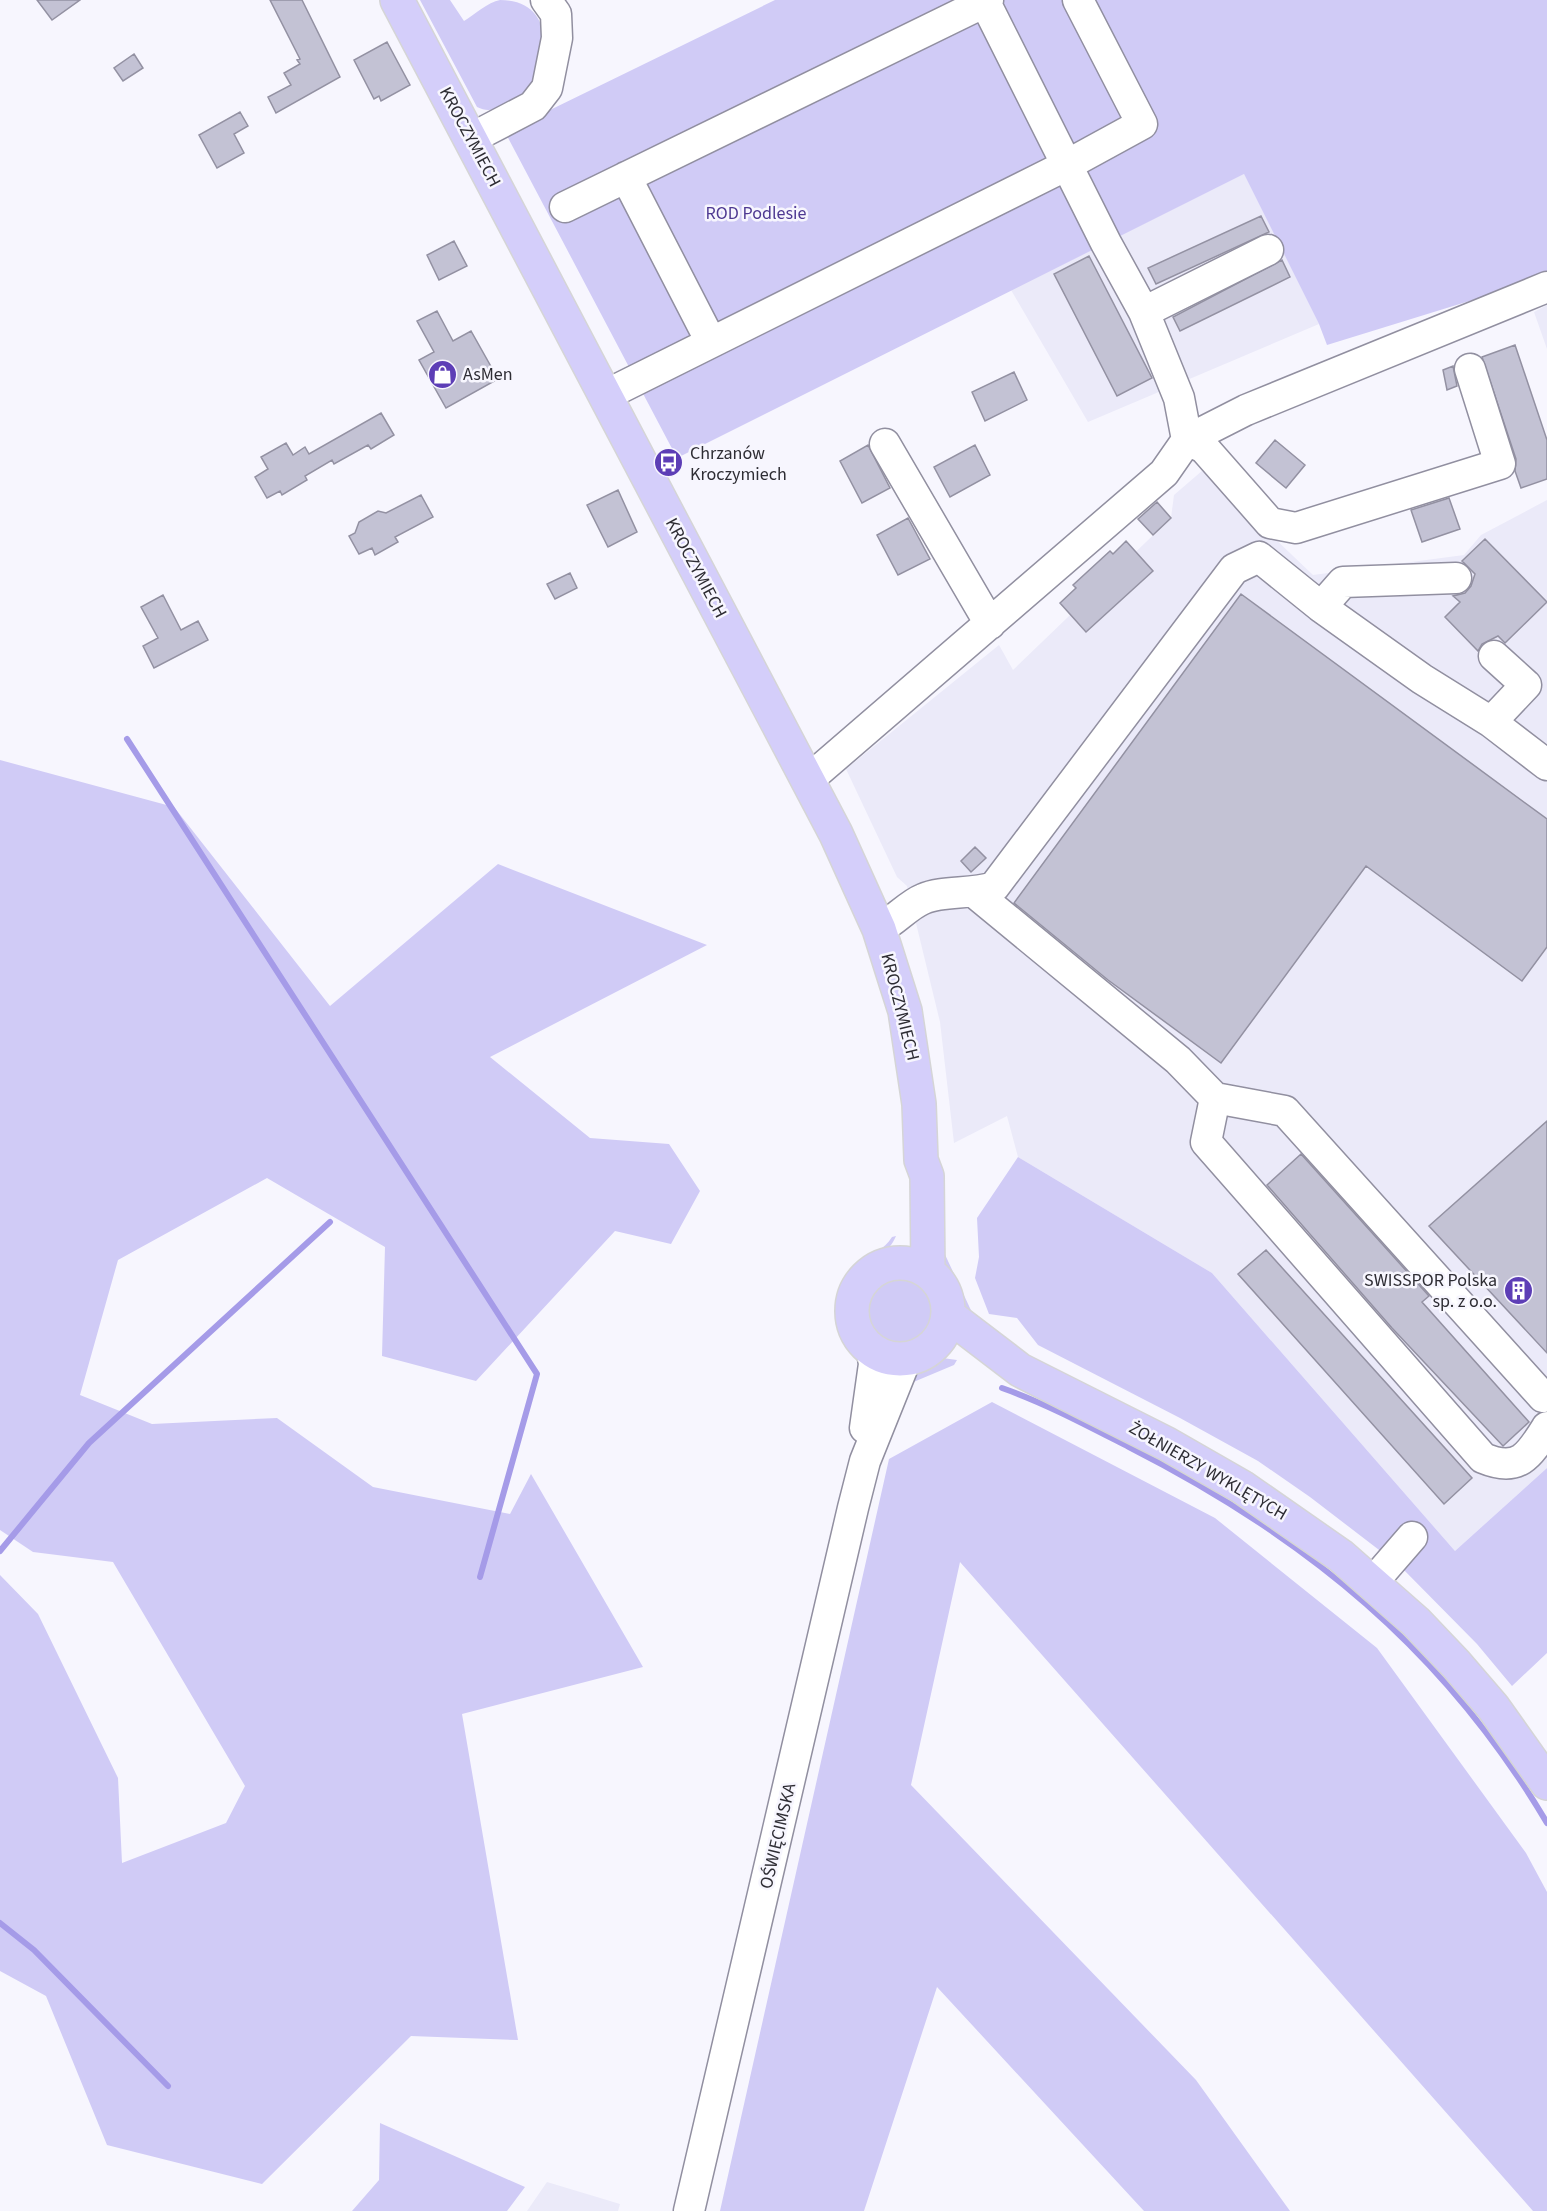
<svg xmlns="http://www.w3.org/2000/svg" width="1547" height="2211" font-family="'Source Sans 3',sans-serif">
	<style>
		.built { fill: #ebeaf9 }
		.green { fill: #d0cbf6 }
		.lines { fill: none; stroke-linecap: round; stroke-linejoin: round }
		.stream { stroke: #a59be8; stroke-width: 6 }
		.building { fill: #c3c2d4; stroke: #9391a2; stroke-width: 1.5 }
		.minor-casing { stroke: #918fa0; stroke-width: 33 }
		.major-casing { stroke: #d5d5d6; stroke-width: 36 }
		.minor { stroke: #fff; stroke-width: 30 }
		.major { stroke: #d4cefa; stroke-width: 33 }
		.labels { text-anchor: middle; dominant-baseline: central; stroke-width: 5; stroke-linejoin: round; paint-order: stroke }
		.street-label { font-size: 18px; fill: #2e2d34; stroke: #f7f6fe }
		.park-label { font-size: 18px; fill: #4e3992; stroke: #f7f6fe }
		.poi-label { font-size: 18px; fill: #2e2d34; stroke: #f7f6fe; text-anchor: start }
	</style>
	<rect width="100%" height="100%" fill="#f7f6fe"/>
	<!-- built -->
	<path class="built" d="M1244,174L1319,324L1088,422L1011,290Z
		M1547,305V349L1534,312Z
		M1203,470L1313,575L1464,555L1481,535L1547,500V1468L1455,1551L1212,1273L1018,1157L1007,1116L954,1143L940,1022L907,886L897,877L846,769L999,645L1013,670L1171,518L1174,495Z
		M547,2182L620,2204L618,2211H527Z"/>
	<!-- green -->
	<path class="green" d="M420,0H450L464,21C474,15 488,2 500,0C552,0 551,53 532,83C524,95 515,100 503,106C493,110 487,112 477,107Z
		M775,0H1547V271L1518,286L1327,345L1319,324L1244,174L677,458L505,132Z
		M0,760L174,807L330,1006L498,864L707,945L490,1057L590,1138L669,1144L700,1191L671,1244L615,1231L476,1381L382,1356L385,1247L267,1178L118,1260L80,1395L152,1424L277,1418L373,1487L510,1514L531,1474L643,1667L462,1714L518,2040L411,2036L262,2184L107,2145L46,1996L0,1971V1575L38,1614L118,1778L122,1863L226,1823L245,1786L113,1562L33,1552L0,1530Z
		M1018,1157L1212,1273L1455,1551L1547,1468V1653L1512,1686L1477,1644L1400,1566L1310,1497L1258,1461L1180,1418L1038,1345L1017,1318L989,1314L975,1278L979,1257L977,1218Z
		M896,1236C886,1261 855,1265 847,1292C837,1328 864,1339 860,1363C842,1329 825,1293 861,1263C872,1253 884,1250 892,1237Z
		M941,1246L976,1321L955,1303L952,1290L939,1269Z
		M867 1311a33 33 0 1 1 66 0a33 33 0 1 1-66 0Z
		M935,1357L957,1360L954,1365L904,1386L918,1363Z
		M992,1402L1215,1518L1377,1648L1526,1853L1547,1892V2211H1533L960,1562L911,1785L1196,2080L1290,2211H1144L937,1987L864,2211H720L889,1459Z
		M380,2123L525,2187L507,2211H352L379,2180Z"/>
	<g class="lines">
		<!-- stream -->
		<path class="stream" d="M127,739L537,1374L480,1577
			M1002,1388C1045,1403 1088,1426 1129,1447C1306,1537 1445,1650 1547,1823
			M0,1551L89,1443L330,1222
			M0,1923L34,1950L168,2086"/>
	</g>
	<!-- building -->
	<path class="building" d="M37,0H80L52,20Z
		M270,0H302L340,77L276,113L268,97L291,85L284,73L300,64L297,60L300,59Z
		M387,42L410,85L381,101L379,96L374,99L354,60Z
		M134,54L143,68L123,81L114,68Z
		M240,112L248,126L234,134L244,153L217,168L199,135Z
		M1261,216L1269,232L1156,284L1148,268Z
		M454,241L467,266L439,280L427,255Z
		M1089,256L1152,378L1117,396L1054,274Z
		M1282,260L1290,277L1180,331L1173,317Z
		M437,311L453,341L471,331L498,379L446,408L419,360L434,352L417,321Z
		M1515,345L1547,440V479L1521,488L1515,471L1516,459L1482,357Z
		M1453,366L1457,386L1447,390L1443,370Z
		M1014,372L1027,400L985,421L972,392Z
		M381,413L394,435L371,449L368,445L334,464L332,460L305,476L307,480L282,495L280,491L267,498L255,477L268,469L261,457L286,443L293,455L305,447L309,454Z
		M1275,440L1305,465L1286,488L1256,463Z
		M868,445L890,488L862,503L840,461Z
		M975,445L990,475L950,497L934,467Z
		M618,490L637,532L608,547L587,505Z
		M421,495L433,517L395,537L398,542L375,555L372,548L359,554L349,536L355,533L359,522L378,511L386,513Z
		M1449,498L1460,529L1422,542L1411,510Z
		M1157,502L1171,518L1153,535L1138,519Z
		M908,518L930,559L898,575L877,535Z
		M1485,539L1547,602L1505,643L1498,636L1482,644L1478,651L1445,617L1460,602L1453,596L1465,593L1471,586L1475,574L1462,561Z
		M1126,541L1153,571L1086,632L1060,603L1076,588L1073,585L1110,551L1113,554Z
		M570,573L577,588L555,599L547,584Z
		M1241,594L1547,819V947L1522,981L1366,866L1221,1063L1108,980L1014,903Z
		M163,595L181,630L198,621L208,640L154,668L143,646L158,638L141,607Z
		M975,847L986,858L971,872L961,861Z
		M1547,1121V1353L1429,1226Z
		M1301,1154L1429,1296L1422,1302L1529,1422L1503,1446L1392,1328L1267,1185Z
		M1266,1250L1472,1478L1444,1504L1238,1274Z"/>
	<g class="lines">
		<defs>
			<path id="minor" d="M988,0L985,2L1106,243L1144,312L1179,398L1187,440
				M470,139L533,106L547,88L557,38L556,14L546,0
				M626,177L711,342
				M565,207L985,2
				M1144,312L1268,250
				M620,388L1067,165L1142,124L1078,0
				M1187,440L1204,448L1270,523L1296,528L1500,464L1470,369
				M885,444L990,624
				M1321,607L1343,582L1456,578
				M1491,722L1526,685L1494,656
				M808,780L1164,473L1187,440L1246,410L1547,287
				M975,893L1178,1060L1215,1098L1285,1111L1543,1397L1547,1394
				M879,929C895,921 908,905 923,899C943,890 971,895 994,887L1234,569L1259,557L1321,607L1422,679L1491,722L1547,765
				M1215,1098L1206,1142L1483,1458C1519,1473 1529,1456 1547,1427
				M865,1428L874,1364L872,1351
				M1373,1582L1412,1537
				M689,2211L853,1508L865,1461L906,1359"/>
			<path id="major" d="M397,0L836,834L879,929L905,1011L919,1104L921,1160L927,1176L928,1272
				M852 1311a48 48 0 1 1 96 0a48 48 0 1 1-96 0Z
				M948,1315L1020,1370L1167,1444L1242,1487L1341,1556L1416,1622L1456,1664L1493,1707L1547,1783"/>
		</defs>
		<!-- minor casing -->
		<use href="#minor" class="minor-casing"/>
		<!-- major casing -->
		<use href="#major" class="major-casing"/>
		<!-- minor -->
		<use href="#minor" class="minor"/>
		<!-- major -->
		<use href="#major" class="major"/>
	</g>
	<!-- icons -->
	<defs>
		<symbol id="shop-disc" viewBox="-11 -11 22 22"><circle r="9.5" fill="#5d3eb6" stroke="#f7f6fe"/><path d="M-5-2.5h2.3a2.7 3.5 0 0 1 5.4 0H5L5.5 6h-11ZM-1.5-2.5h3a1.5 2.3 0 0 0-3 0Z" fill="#fff"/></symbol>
		<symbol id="bus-disc" viewBox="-11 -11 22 22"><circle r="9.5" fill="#5d3eb6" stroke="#f7f6fe"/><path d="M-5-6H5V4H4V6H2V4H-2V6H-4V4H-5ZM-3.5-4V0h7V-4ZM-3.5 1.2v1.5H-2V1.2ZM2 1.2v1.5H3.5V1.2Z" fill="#fff"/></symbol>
		<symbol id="building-disc" viewBox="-11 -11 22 22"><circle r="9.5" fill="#5d3eb6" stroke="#f7f6fe"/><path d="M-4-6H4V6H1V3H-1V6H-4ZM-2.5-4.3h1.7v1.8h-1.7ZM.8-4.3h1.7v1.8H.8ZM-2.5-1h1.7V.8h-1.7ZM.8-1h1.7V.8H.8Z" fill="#fff"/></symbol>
	</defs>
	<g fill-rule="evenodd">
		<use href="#shop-disc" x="426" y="358" width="33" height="33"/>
		<use href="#bus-disc" x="652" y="446" width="33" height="33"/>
		<use href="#building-disc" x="1502" y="1274" width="33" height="33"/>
	</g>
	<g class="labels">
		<!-- street labels -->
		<g class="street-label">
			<text transform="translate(470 137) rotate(62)">KROCZYMIECH</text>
			<text transform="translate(696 568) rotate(62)">KROCZYMIECH</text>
			<text transform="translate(900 1007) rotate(76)">KROCZYMIECH</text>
			<text transform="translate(1208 1471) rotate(30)">ŻOŁNIERZY WYKLĘTYCH</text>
			<text transform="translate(778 1836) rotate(-77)">OŚWIĘCIMSKA</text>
		</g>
		<!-- park labels -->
		<g class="park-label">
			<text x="756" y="213">ROD Podlesie</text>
		</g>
		<!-- poi labels -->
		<g class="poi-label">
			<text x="463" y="374">AsMen</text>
			<text x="690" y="453">Chrzanów<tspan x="690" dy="21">Kroczymiech</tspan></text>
			<text x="1497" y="1280" text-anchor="end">SWISSPOR Polska<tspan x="1497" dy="21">sp. z o.o.</tspan></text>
		</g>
	</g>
</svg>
